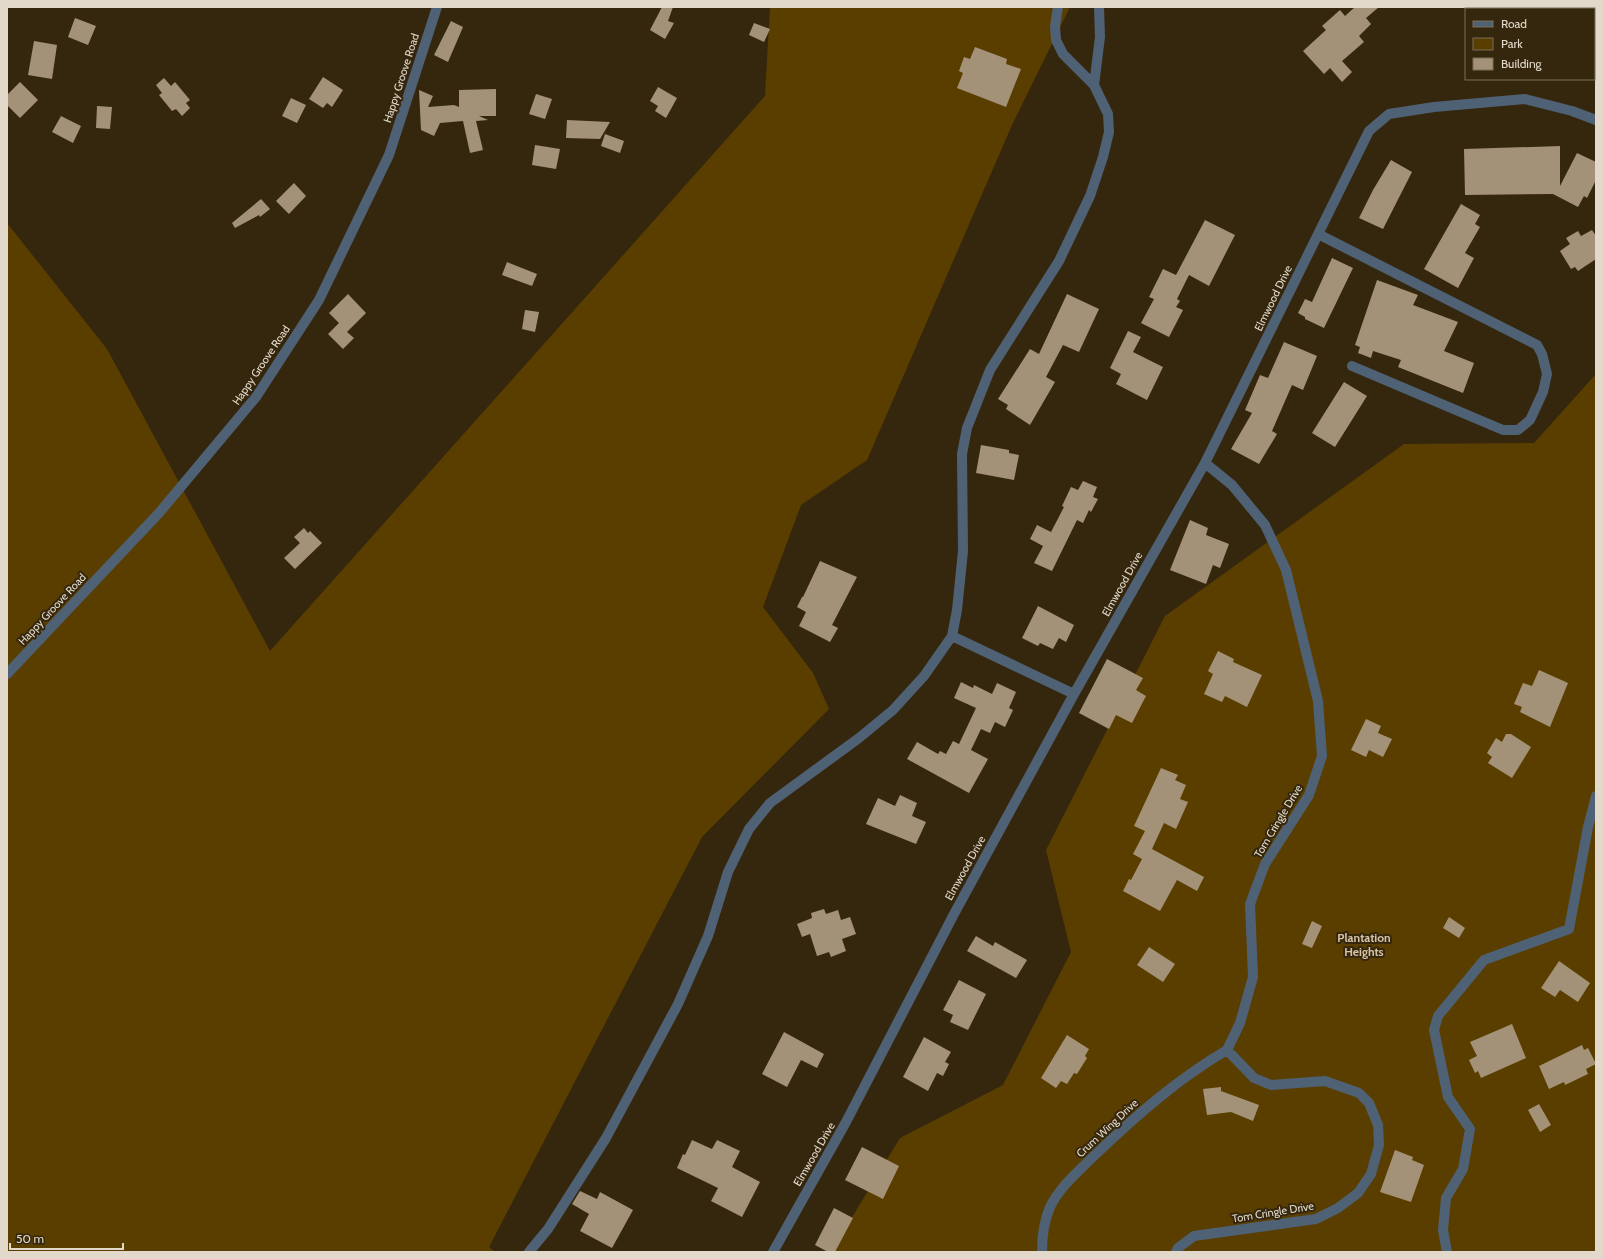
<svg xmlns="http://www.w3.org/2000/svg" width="1603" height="1259" font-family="Cabin,sans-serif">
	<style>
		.green { fill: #5a3e00 }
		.building { fill: #a39277 }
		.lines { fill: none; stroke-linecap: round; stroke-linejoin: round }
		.minor { stroke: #4f6275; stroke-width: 10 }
		.labels { text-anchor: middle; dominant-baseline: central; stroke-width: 4; stroke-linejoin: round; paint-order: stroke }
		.street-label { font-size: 11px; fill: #e2d9ca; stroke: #35270e }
		.neighbourhood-label { font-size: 12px; font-weight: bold; fill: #d6c4a7; stroke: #35270e }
	</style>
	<rect width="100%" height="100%" fill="#35270e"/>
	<!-- green -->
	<path class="green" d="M770,7H1070L1012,125L867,460L801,505L763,607L813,673L829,709L702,837L489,1247L495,1252H7V223L107,349L270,651L765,96Z
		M1596,374V1252H831L900,1138L1003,1085L1071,952L1046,850L1165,616L1404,444L1534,443Z"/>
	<!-- building -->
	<path class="building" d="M662,7H673L668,21L674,23L665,39L650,30Z
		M1355,7H1379L1366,18L1371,24L1359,36L1364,42L1342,61L1352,72L1342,82L1330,68L1324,74L1303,51L1326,30L1322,26L1340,10L1345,16Z
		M75,18L96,26L88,45L68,37Z
		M451,21L463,27L448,62L434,55Z
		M754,23L770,29L764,42L749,35Z
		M34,41L57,45L52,79L28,75Z
		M975,47L1007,59L1006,64L1021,69L1006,107L957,88L963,73L959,71L964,57L970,59Z
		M323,77L343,90L332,107L327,103L323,108L309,99Z
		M164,78L171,86L175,82L190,100L186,103L190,108L182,116L176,109L172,111L159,95L162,93L156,85Z
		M20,82L38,100L20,118L7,105V95Z
		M658,87L677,98L666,118L655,111L658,106L650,101Z
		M496,89V116H479L488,120L476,121L483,150L470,153L463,121L440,123L434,136L421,130L419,90L433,96L428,107L454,105L459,107V90Z
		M536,94L552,99L545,119L529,114Z
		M291,98L306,105L297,123L282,116Z
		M97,106L112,107L110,129L96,128Z
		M61,116L81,126L73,143L52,132Z
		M567,120L610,122L600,139L566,138Z
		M605,134L624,141L620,153L601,146Z
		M535,145L560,149L556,169L532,165Z
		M1560,146V186L1577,153L1596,162V180L1587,198L1584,196L1578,207L1553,194L1465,195L1464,149Z
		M1391,160L1412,172L1383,229L1359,218L1373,190Z
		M294,183L306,196L289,214L276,201Z
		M261,199L270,209L260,217L259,215L235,228L232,223Z
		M1461,204L1480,215L1475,224L1480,227L1465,253L1474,258L1458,288L1424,269Z
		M1205,220L1235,235L1209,286L1189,275L1177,299L1180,301L1176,307L1183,310L1169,337L1141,323L1154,299L1149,297L1163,269L1176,275Z
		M1592,230L1596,236V259L1578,271L1575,267L1571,269L1560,251L1570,244L1566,238L1578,231L1581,236Z
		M1332,258L1353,268L1324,328L1305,319V317L1298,313L1305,299L1312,302Z
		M507,262L537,274L532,286L502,275Z
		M1377,280L1418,295L1413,305L1458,322L1444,351L1474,363L1463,393L1398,367L1401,360L1373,351L1371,358L1358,353L1360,347L1355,345Z
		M348,294L366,313L347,332L354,338L343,349L328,334L339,323L329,313Z
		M1067,294L1099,309L1079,352L1063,345L1046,377L1055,382L1030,425L1006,409L1008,405L998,399L1030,349L1039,354Z
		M525,310L539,312L535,332L522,329Z
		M1128,331L1141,337L1133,352L1163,367L1147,400L1116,384L1121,374L1110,368Z
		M1284,342L1317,356L1303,390L1292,385L1272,431L1277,434L1259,464L1231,449L1252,413L1245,410L1260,375L1268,378Z
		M1344,382L1367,396L1335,447L1312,433Z
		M981,445L1009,450V453L1019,455L1014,480L976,473Z
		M1083,481L1097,487L1093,497L1098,499L1091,512L1089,510L1083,523L1077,520L1052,571L1034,563L1043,546L1030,539L1037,525L1051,532L1064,507L1062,506L1071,487L1078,490Z
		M1190,520L1208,528L1206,535L1229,544L1220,568L1213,565L1206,584L1170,570Z
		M304,528L308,533L310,531L322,543L295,569L284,558L300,543L294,537Z
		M820,561L857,577L832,625L838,628L830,642L799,626L806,612L797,607L802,597H803Z
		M1038,606L1074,625L1066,642L1059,638L1053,649L1040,643L1038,646L1022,638Z
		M1218,651L1234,659L1233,662L1262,675L1247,707L1225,696L1222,702L1204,694L1213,674L1208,671Z
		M1107,659L1143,678L1136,690L1146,696L1132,723L1116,715L1109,729L1079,713Z
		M1539,670L1568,683L1550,727L1520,712L1522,707L1514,704L1523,683L1532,686Z
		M961,682L973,688L974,685L992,694L997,683L1016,692L1009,708L1013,710L1005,727L995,722L990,733L981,729L971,750L988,759L969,793L907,759L917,742L938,754L940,751L946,754L953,741L959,744L976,708L954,698Z
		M1366,719L1381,726L1378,733L1392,739L1383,757L1369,750L1366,757L1351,750Z
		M1506,734H1511L1531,747L1512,778L1488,763L1492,757L1487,753L1496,738L1502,742Z
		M1161,768L1178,775L1175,780L1186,785L1180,799L1188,802L1176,829L1164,823L1152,849L1204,877L1197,891L1177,880L1160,911L1123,891L1129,879L1131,880L1142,859L1133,854L1145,831L1134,826Z
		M900,795L917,803L912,816L926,822L916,844L866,824L878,798L895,806Z
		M824,909L826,914L838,910L841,920L850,917L856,934L842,939L846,951L831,957L829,952L817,956L810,934L802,937L797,924L812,918L811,913Z
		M1449,917L1465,928L1459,938L1443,928Z
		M1312,921L1322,926L1312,948L1302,944Z
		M976,936L993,946L995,942L1027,960L1016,978L967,951Z
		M1149,947L1175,964L1163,982L1137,965Z
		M1559,961L1590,983L1578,1002L1560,990L1555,997L1541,988Z
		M959,980L986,994L968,1030L950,1022L953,1015L943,1010Z
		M1512,1024L1526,1058L1481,1078L1478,1071L1475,1073L1469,1060L1477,1056L1470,1042Z
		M784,1032L824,1054L817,1068L801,1060L787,1087L762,1074Z
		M1067,1035L1089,1049L1085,1056L1087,1058L1077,1074L1074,1073L1067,1084L1061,1081L1056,1088L1041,1078Z
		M924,1037L951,1052L945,1062L949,1064L943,1076L937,1073L928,1091L903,1077Z
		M1582,1045L1584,1050L1588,1048L1596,1064L1586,1069L1588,1074L1565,1085L1564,1082L1549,1089L1539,1066Z
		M1221,1087V1091L1259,1105L1253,1121L1231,1112L1207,1115L1203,1089Z
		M1539,1104L1551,1125L1540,1132L1528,1110Z
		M692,1140L712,1149L717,1140L740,1151L732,1167L760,1182L742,1217L711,1201L718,1188L677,1168L683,1154L685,1155Z
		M862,1147L899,1166L883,1199L845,1180Z
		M1395,1150L1413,1157L1412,1160L1424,1165L1411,1202L1380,1192Z
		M580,1191L597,1199L600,1192L633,1210L612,1248L580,1231L589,1214L572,1204Z
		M834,1208L853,1218L835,1252H828L815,1245Z"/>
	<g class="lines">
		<!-- minor -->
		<path class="minor" d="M1094,85L1100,37L1099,7
			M1318,234L1537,345L1542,354L1547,374L1543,392L1530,420L1518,430H1503L1352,366
			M952,636L1074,694
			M7,674L159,513L256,397L319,300L389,155L437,7
			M529,1252L548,1229L606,1138L678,1004L708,936L728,872L749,829L770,803L859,738L893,710L924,676L952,636L957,610L963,551L962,454L967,428L990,370L1059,261L1090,196L1103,157L1109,132L1108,114L1094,85L1063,54L1056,40L1055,26L1058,7
			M773,1252L846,1122L954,914L1074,694L1205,463L1369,131L1389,114L1434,107L1525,99L1572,111L1596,120
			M1042,1252C1042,1238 1044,1221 1050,1207C1061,1185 1081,1169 1098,1152C1138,1114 1179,1078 1227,1050
			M1176,1252L1178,1248L1194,1236L1316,1219L1338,1208L1358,1193L1371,1174L1379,1145L1378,1125L1369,1103L1359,1093L1325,1081L1271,1085L1254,1078L1227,1050L1240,1023L1253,977L1250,904L1265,864L1309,795L1322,756L1318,701L1286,570L1265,525L1232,485L1205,463
			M1447,1252L1443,1230L1446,1198L1463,1169L1470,1129L1448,1097L1434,1030L1438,1016L1484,960L1569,929L1588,827L1596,796"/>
	</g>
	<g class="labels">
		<!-- street labels -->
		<g class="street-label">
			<text transform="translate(401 78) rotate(-72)">Happy Groove Road</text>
			<text transform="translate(1273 298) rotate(-64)">Elmwood Drive</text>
			<text transform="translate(261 365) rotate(-56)">Happy Groove Road</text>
			<text transform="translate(1122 584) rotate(-61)">Elmwood Drive</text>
			<text transform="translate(52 609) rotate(-47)">Happy Groove Road</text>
			<text transform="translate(1278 821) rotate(-59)">Tom Cringle Drive</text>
			<text transform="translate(965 868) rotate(-61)">Elmwood Drive</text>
			<text transform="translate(1107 1128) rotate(-43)">Crum Wing Drive</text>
			<text transform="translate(814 1154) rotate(-60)">Elmwood Drive</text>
			<text transform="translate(1273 1212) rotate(-9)">Tom Cringle Drive</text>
		</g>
		<!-- neighbourhood labels -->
		<g class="neighbourhood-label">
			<text x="1364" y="937">Plantation<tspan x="1364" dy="14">Heights</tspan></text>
		</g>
	</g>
	<!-- border -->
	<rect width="1603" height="1259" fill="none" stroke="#e2d9ca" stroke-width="16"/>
	<!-- legend -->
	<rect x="1465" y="8" width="130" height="72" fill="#35270e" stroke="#7a6e59"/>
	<rect x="1473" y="21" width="20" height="6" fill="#4f6275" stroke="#7a6e59"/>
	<text x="1501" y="28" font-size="12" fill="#e2d9ca">Road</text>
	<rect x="1473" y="38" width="20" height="12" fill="#5a3e00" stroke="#7a6e59"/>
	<text x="1501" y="48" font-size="12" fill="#e2d9ca">Park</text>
	<rect x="1473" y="58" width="20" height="12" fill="#a39277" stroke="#7a6e59"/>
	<text x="1501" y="68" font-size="12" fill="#e2d9ca">Building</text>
	<!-- scale -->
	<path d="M10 1243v6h113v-6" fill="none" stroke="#e2d9ca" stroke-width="2"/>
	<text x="16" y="1243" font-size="12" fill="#e2d9ca" stroke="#35270e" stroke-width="3" paint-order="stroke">50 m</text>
</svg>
